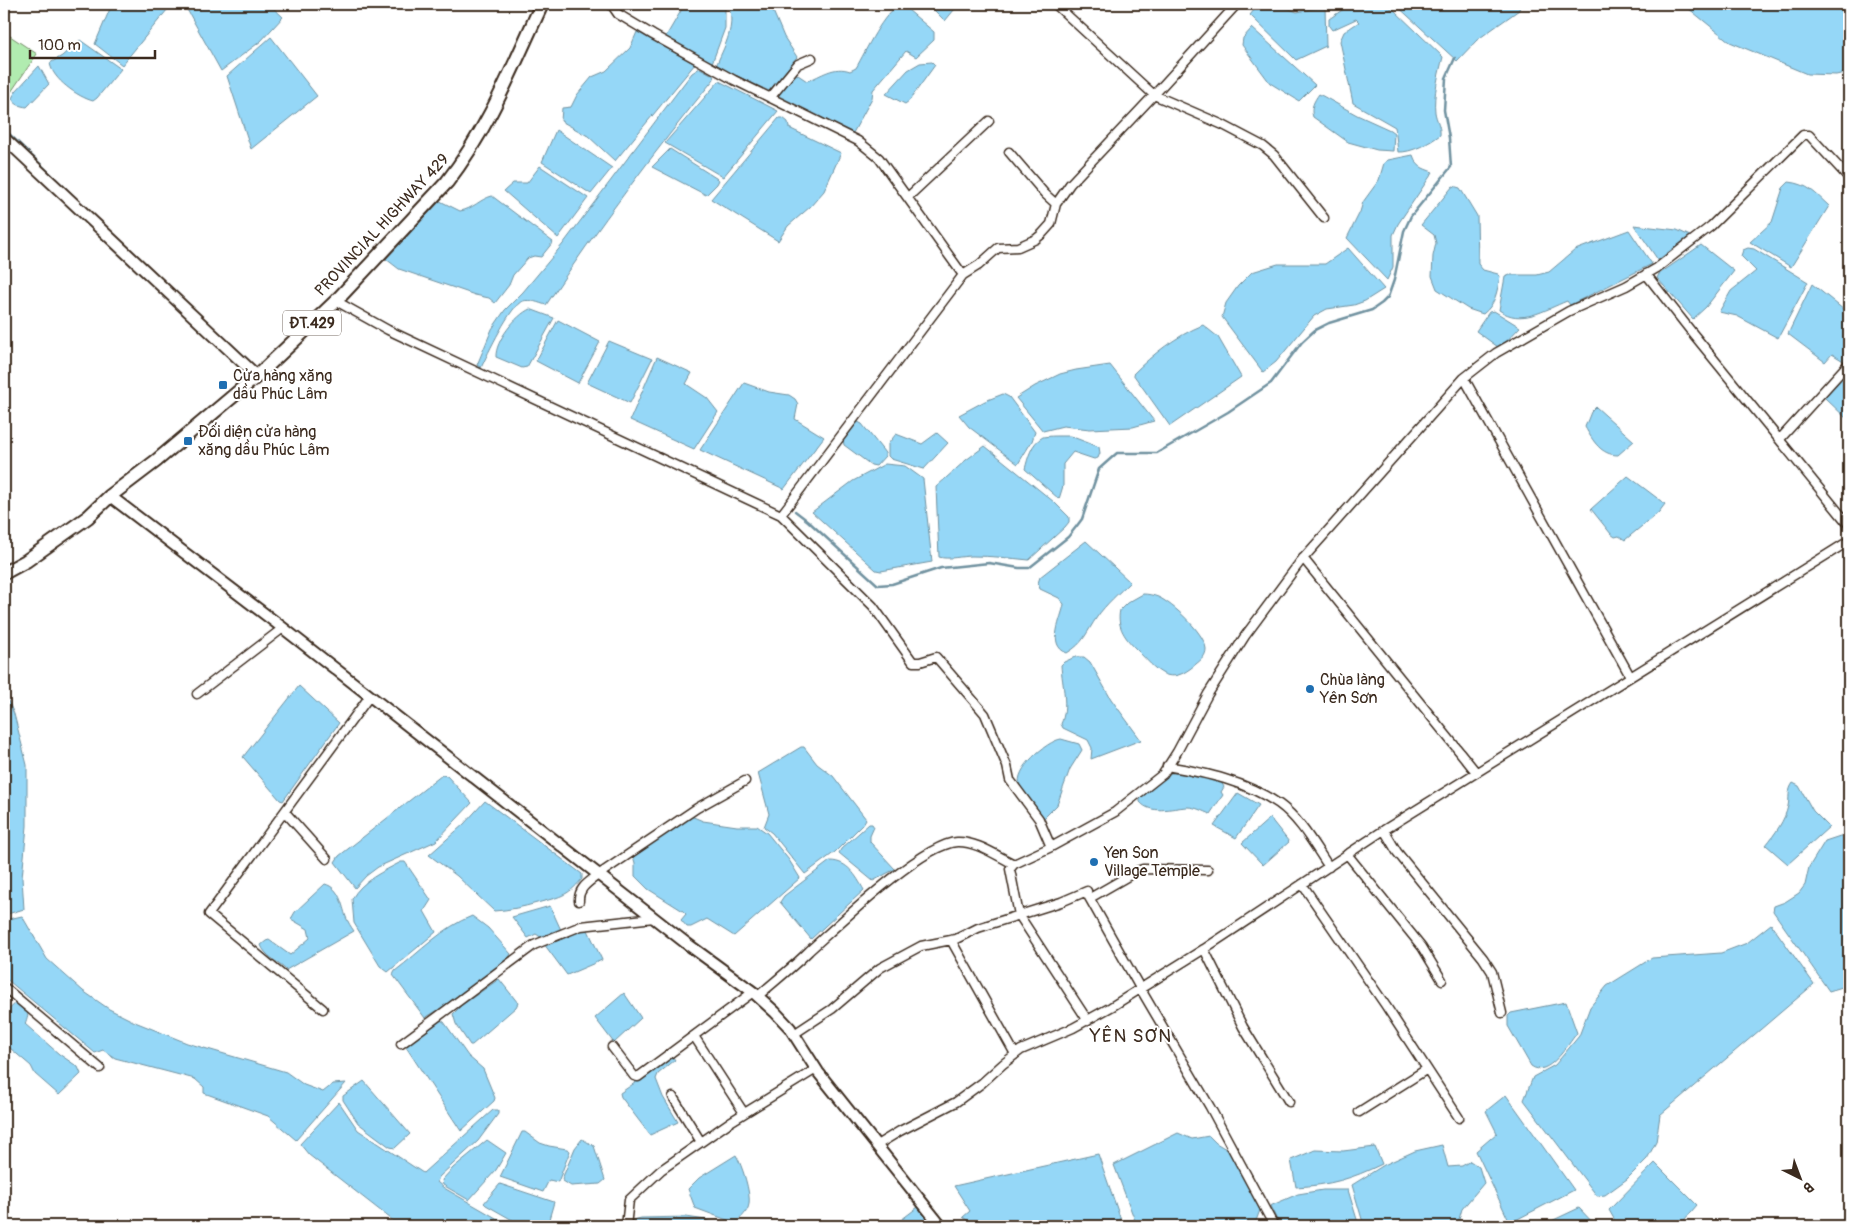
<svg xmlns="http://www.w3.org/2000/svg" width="1853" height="1230" font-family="Pangolin,sans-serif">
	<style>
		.green { fill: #b1ecb0; stroke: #768b67 }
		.water { fill: #95d7f7; stroke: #7192a0 }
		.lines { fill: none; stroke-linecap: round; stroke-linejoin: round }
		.stream { stroke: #7192a0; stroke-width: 2.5 }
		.minor-casing { stroke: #3b2a1e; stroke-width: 11 }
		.tertiary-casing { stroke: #3b2a1e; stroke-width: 14 }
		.primary-casing { stroke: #3b2a1e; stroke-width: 16 }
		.minor { stroke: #fff; stroke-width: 8 }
		.tertiary { stroke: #fff; stroke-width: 10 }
		.primary { stroke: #fff; stroke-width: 12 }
		.poi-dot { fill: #1f6fb2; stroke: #fff; stroke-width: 2 }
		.labels { text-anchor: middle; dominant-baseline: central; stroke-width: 4; stroke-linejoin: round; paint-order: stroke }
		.shield { fill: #fff; stroke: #766a62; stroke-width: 1 }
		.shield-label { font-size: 15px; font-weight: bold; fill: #3b2a1e }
		.street-label { font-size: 16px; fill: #3b2a1e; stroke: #fff }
		.poi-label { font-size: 16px; fill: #3b2a1e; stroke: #fff; text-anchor: start }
		.quarter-label { font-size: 19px; letter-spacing: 1px; fill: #3b2a1e; stroke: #fff }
	</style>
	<rect width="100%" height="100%" fill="#fff"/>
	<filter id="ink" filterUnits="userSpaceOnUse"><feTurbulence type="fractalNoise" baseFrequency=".02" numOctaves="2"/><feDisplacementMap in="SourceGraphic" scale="10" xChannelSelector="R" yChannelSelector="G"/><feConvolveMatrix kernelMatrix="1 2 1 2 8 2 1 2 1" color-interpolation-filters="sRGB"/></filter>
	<g filter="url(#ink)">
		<!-- green -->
		<path class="green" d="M4,32L37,54L9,95L4,91Z"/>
		<!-- water -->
		<path class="water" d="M112,4H172L122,65L95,44Z
			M184,4H269L283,17L261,41L221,71Z
			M685,4H725V28L712,63L665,38Z
			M745,4H770L784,37L797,57L769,91L716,66C724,47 734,31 730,10L734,6Z
			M901,4L934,32V40L916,57L906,51L873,90L872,98L853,133L775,94L795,73L807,81C821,76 834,65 850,71L856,68C866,51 883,12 901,4Z
			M928,4H959L945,21Z
			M1259,4H1277L1297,12L1325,6L1326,46L1296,60L1250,15Z
			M1351,4H1384L1394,10L1443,57C1439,73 1433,95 1435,112C1436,120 1441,126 1440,135C1430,143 1411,153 1398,152L1395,127L1353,103L1340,41L1344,32L1359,22L1356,19L1332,30L1329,26V19Z
			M1395,4H1520L1519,10L1477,40L1457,61Z
			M1683,4H1849V72L1836,75L1807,74L1730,42Z
			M1252,28L1315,85L1299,101L1270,83L1242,45L1243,38Z
			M637,32L695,64L615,161L588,136L561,121L562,108L571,107L577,95L592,77L606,71L630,48Z
			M271,37L317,96L251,149L227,76Z
			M80,40L121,69L97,98L93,101C78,97 52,79 50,63L62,56Z
			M932,62L935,65L909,101L905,104L886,94L908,70L920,63Z
			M39,66L49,84L27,107C20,106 15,105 12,98L16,91Z
			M700,68L713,75L714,79C654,152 598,227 546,305C539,303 530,299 523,301C511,304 487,355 481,368L477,365L492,329L505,310L523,292L563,244L679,90L692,73Z
			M719,81L778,111L723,177L665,143Z
			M1319,94L1357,115L1390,130L1394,133L1393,151L1377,150L1348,142L1313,117C1310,108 1314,101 1319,94Z
			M779,118H783L788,122L789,128L841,153L824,191L810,207L788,226L778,241L711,199Z
			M556,130L612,168L591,194L542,162Z
			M670,149L719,180L717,184L706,195L652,167Z
			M1413,155C1417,167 1422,168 1433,172L1398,224L1393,235V267L1387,280L1347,238L1360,212L1363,202L1379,180L1384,163L1388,160Z
			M540,166L588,198L558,238L504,191L513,183H527Z
			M1789,182C1808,184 1815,193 1829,206L1791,267L1750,242L1772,222L1783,188Z
			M1453,186L1460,188L1477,216L1478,264L1483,270L1498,274L1500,276C1497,291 1496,304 1483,314L1468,309L1437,289L1432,276L1433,256L1436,243L1434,235L1421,225Z
			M492,196L553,242L541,257L534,256L528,258L513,275L509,285L495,303L489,298L475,295L399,269L386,259L440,201L460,211C473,209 480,199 492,196Z
			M1634,225L1677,230L1690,236L1658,260Z
			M1629,230L1652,264L1570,305L1567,301C1544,310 1521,326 1499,310L1505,277L1510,275H1537L1549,272L1575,250Z
			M1701,245L1734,271L1706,307L1693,319L1657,278L1659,274Z
			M1348,248L1384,289L1365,301L1354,305L1327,309L1314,316L1276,362L1263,372L1222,317L1226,303L1238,286L1252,272L1278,264H1325Z
			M1748,248L1754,249L1808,282L1778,338L1737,316L1719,312L1731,291L1756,271L1741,256L1743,250Z
			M1812,284L1849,314V357L1845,362L1832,354L1825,362L1788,334Z
			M530,309L554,318L527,367L522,368L496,357C495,341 516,315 530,309Z
			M1494,311L1520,327L1503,345L1498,347L1476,331L1489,312Z
			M558,320L600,342L578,383L536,361Z
			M1203,325L1218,337L1241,377L1170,426L1133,374C1153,354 1176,336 1203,325Z
			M609,341L652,359L630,403L587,383Z
			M657,357L692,373L686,384L707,398L718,412L694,449L630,420Z
			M1110,365L1154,421L1133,427L1090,429L1063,426L1043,431L1016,398L1035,386L1060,374L1076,370Z
			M1849,370V421L1824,397Z
			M744,383L769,392L789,395L795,399L798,404L795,419L824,437L784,489L700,450Z
			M1003,394L1009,397L1035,432L1032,441L1018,464L969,427L959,415L985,401Z
			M1596,407L1634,441L1618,455C1601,455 1593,441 1585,427L1591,412Z
			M858,422L862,424L885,453V456L876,466L871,465L844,445L843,439Z
			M937,433L948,443L924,469L891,459L888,456V444L896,434L922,444Z
			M1060,436H1070L1099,447L1100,453L1098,458L1094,459L1073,452L1063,464V486L1059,499L1025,469C1028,458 1031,443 1043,437C1048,436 1055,436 1060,436Z
			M985,446L1054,502L1069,517V522L1065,527L1029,560C1010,558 991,556 972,556C962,556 948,560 939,557L936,487L966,460Z
			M885,464L905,466L923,479L932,562L881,571L876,570L812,512L853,481Z
			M1628,476L1665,504L1659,512L1625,540L1619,536L1615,537L1611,534L1591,509Z
			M1086,541L1130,582C1119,593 1106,604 1097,617C1086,633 1084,643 1067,653C1046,645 1062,618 1064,604L1059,598L1040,589L1038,583L1040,577Z
			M1143,594C1148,594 1153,595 1158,597C1172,603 1205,633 1206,649C1206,656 1201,660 1196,664C1168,689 1157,670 1137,650C1126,639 1116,627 1120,610L1127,603Z
			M1075,657H1084L1090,662L1111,699L1141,740L1091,759L1092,748L1088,740L1063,728L1061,724C1069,706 1062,685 1061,665L1064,662Z
			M299,686L339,723L283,801L280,800L243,757Z
			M4,692L14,714L27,765V826L22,878L24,909L4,915Z
			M1061,739L1079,744L1082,750L1070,769L1057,805L1044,818C1037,808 1025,797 1020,786C1013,770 1047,741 1061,739Z
			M801,747H804L817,764L833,776L866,819L863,824L835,852L805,874L772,833L764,827L769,814L758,773Z
			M1171,773L1184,774L1220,780L1224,787L1221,792L1223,795L1210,814C1202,811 1196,807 1187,807C1171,808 1151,815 1140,802V797L1151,786Z
			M442,775L447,776L472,803L436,841L378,867L366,876L355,888L335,862L339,856Z
			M1793,783L1799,786L1813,811L1829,827L1788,864L1766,845C1775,834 1785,820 1788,806C1790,798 1787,791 1793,783Z
			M1238,793L1259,805L1236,838L1214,826Z
			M485,801L582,874V879C567,897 559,897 537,903C523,907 510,910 494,911L457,876L429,855L464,824Z
			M691,816L703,821L737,826H757L767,833L789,860L800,878L734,936L707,919L691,927H687L681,920L686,914L683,911L648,889L635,876V863L633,856Z
			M1270,818L1289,842L1263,865L1242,843Z
			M869,824H872L874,827L870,836V842L895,869L873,881L839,853L841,849Z
			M1840,836L1849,837V985L1829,991L1773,911L1774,906L1785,902L1799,893L1805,885L1809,867L1825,841Z
			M830,861C848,861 856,876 864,890L811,939L780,902L784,896Z
			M401,862H405L431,900L424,911L436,932L388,972L380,966L354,923L352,899C361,881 384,871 401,862Z
			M325,884C340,888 342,905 346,917C348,922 351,927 354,931L286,970C279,963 264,955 261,945L266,941L269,940L290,955L310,938L308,929L291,919L295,912Z
			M550,906L561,930L542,938L536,934L528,938L512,917Z
			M22,916L47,959L83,991L109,1009L135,1022L187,1043L286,1072L304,1085L323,1092L333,1084L346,1083L296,1140L268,1116L204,1093V1087L195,1079L115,1058L103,1050L95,1053L4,977V920Z
			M472,916L488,928L511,954L507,961L461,996L425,1018L393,975L395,971C420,952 443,927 472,916Z
			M1771,924L1814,984L1660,1115L1656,1142L1647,1159L1627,1179L1605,1195L1597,1196L1524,1100L1533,1077L1555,1065L1579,1036L1590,1007L1607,986L1652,958L1721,953L1747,943Z
			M584,928L588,930L602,960L567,975L544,944Z
			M499,979L518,1003L516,1007L472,1045H470L456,1024L453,1014L462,1005Z
			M624,993L641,1018L614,1043L595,1018Z
			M19,1000C29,1011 30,1010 25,1024L59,1054L78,1067L81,1074L59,1095L35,1074L31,1066L4,1043V1014Z
			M1566,1002L1577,1033C1568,1044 1548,1079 1531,1066L1508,1026V1016L1511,1013Z
			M437,1018L444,1022L468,1056L483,1069L495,1098L494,1101L461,1131L406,1047Z
			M673,1057L675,1060L658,1074L656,1079L663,1097L678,1122L650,1135L621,1097L620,1093Z
			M364,1081L410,1134L395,1148L390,1147L358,1123L343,1100V1096Z
			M1506,1095L1574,1190L1510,1223L1476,1151L1497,1133L1486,1111Z
			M339,1102L358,1130L423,1173L493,1110H498V1114L478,1141L439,1177L437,1182L444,1188L510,1226H400L309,1155L300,1144Z
			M522,1132H525L540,1143L549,1146L567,1149L570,1151L558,1182L549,1180L543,1192L500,1177Z
			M1178,1133L1192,1139L1209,1136L1216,1143L1231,1152L1260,1210L1256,1221L1225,1226H1137L1114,1165Z
			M582,1139L594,1146L605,1180L600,1184L571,1186L563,1181L562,1179L575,1148Z
			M487,1140L506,1153L496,1170L469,1200L443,1185L442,1180L453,1168Z
			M1442,1145L1448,1167L1462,1166L1470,1161L1479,1167L1484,1183L1462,1209L1457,1226H1364L1352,1185L1384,1165L1415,1151Z
			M1375,1147L1382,1164C1351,1179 1331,1185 1296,1187L1291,1160L1315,1150L1343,1151Z
			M1098,1154L1123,1226H974L963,1217L970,1211L954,1186Z
			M736,1155C742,1165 751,1193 749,1204C748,1212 741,1218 735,1223L695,1208L688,1189L699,1178Z
			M1655,1163L1697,1205L1679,1226H1618L1609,1210Z
			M500,1184L554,1202L547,1226H523L486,1205L484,1203Z
			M1323,1190H1348L1359,1226H1280L1270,1206L1298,1194Z
			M918,1207L934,1226H893Z
			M1579,1208L1596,1226H1540L1543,1225Z
			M686,1217L706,1220L719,1226H630V1221L641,1218Z"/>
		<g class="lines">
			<!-- stream -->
			<path class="stream" d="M4,129L96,218
				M195,311L249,361
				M795,511L808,521L878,585L892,584L941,568L989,563L1019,568H1029L1068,537L1076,527L1082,519L1099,469L1117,453H1157L1228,412L1271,383L1302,342L1315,330L1329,323L1372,310L1382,303L1388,297L1394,280L1404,231L1411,216L1451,167L1449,138L1444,110L1446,78L1455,58"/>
			<defs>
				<path id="minor" d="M611,4L618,14L653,35L734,80L858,141L879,158L963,275
					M1055,4L1154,95L1223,125L1263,146L1274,155L1324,218
					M770,98L798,64L812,58
					M1009,152L1045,194L1056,204
					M908,197L989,121
					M1646,274L1690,330L1849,525
					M336,301L388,330L781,515L873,606L913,662H920L936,657L985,714L1007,766L1010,780L1039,819L1051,847
					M1464,378L1630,676
					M1780,439L1849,363
					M781,515L963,275L979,265L998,248L1018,247L1036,239L1042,234L1051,224L1056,204L1070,184L1154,95L1237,4
					M1303,558L1476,772
					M197,694L283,628
					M1167,766C1206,773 1245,781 1279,804C1300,819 1314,845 1329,867
					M285,812L327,859
					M1384,830L1397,852L1483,958L1492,972L1502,1013
					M1347,854L1422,947L1442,980
					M1302,884L1386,1006L1459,1118
					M1086,892L1140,988L1210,1107L1274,1226
					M1090,898L1137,871L1143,869L1208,870
					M579,901C578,888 589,882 598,875L697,808L745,781
					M951,940L1015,1054
					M1204,949L1243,1027L1289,1102
					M4,987L100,1068
					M758,996C775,981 793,967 809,951C838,925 922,844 957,842C976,841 997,856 1014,864
					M323,1009L209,914L369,697
					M1088,1021L1019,915L1010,869L1014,864L1051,847L1115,812L1163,774L1177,752L1208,694L1245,636L1300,562L1464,378L1496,353L1569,311L1626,286L1657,268L1711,226L1803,135H1809L1849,178
					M794,1034L832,1009L880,968L921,946L956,939L978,928L1061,902L1087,891
					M694,1036L744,1113
					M401,1044L534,945L581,926L654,918
					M612,1047L634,1076L638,1077L753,992
					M673,1097L701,1142
					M1359,1112L1427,1069
					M877,1145L900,1131L956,1102L982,1083L1003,1064L1021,1050L1073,1028L1111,1007L1204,949L1384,830L1849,541
					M626,1226L629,1200L661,1170L730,1122L816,1069"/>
				<path id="tertiary" d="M4,138L257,376
					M110,496L283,628L686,943L753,992L775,1012L790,1028L818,1072L941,1226"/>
				<path id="primary" d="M4,573L26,561L88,517L110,496L156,461L257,376L336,301L447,182C489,128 513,66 542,4"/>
			</defs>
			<!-- minor casing -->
			<use href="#minor" class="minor-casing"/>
			<!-- tertiary casing -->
			<use href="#tertiary" class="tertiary-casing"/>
			<!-- primary casing -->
			<use href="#primary" class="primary-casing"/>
			<!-- minor -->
			<use href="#minor" class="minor"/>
			<!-- tertiary -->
			<use href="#tertiary" class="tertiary"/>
			<!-- primary -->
			<use href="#primary" class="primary"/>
		</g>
	</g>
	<!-- markers -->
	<g class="poi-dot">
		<rect x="218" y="380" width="10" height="10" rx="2.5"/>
		<rect x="183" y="436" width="10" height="10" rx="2.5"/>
		<circle cx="1310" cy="689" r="5"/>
		<circle cx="1094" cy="862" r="5"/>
	</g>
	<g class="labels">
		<!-- shield labels -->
		<rect class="shield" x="283" y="310.5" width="58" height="25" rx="4"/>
		<g class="shield-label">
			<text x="312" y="323">ĐT.429</text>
		</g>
		<!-- street labels -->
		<g class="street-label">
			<text transform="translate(382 225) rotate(-47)">PROVINCIAL HIGHWAY 429</text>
		</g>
		<!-- poi labels -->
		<g class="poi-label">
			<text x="233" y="376">Cửa hàng xăng<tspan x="233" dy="18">dầu Phúc Lâm</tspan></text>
			<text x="198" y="432">Đối diện cửa hàng<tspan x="198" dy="18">xăng dầu Phúc Lâm</tspan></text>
			<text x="1320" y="680">Chùa làng<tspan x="1320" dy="18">Yên Sơn</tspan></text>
			<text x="1104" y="853">Yen Son<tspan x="1104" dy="18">Village Temple</tspan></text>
		</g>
		<!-- quarter labels -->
		<g class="quarter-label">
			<text x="1131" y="1036">YÊN SƠN</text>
		</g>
	</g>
	<!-- margin -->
	<rect width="1853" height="1230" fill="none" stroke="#fff" stroke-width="20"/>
	<rect x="10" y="10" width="1833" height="1210" fill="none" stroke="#3b2a1e" stroke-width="2" filter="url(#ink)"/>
	<!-- north arrow -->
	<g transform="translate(1800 1178) rotate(138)" stroke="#ffffff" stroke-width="4" paint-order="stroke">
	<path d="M0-4L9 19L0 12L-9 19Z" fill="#3b2a1e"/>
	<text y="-8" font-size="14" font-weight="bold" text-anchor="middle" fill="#3b2a1e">B</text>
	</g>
	<!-- scale -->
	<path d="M30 50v8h125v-8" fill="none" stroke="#3b2a1e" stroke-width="2.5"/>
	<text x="38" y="50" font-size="15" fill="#3b2a1e" stroke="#ffffff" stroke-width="4" paint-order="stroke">100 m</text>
</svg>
